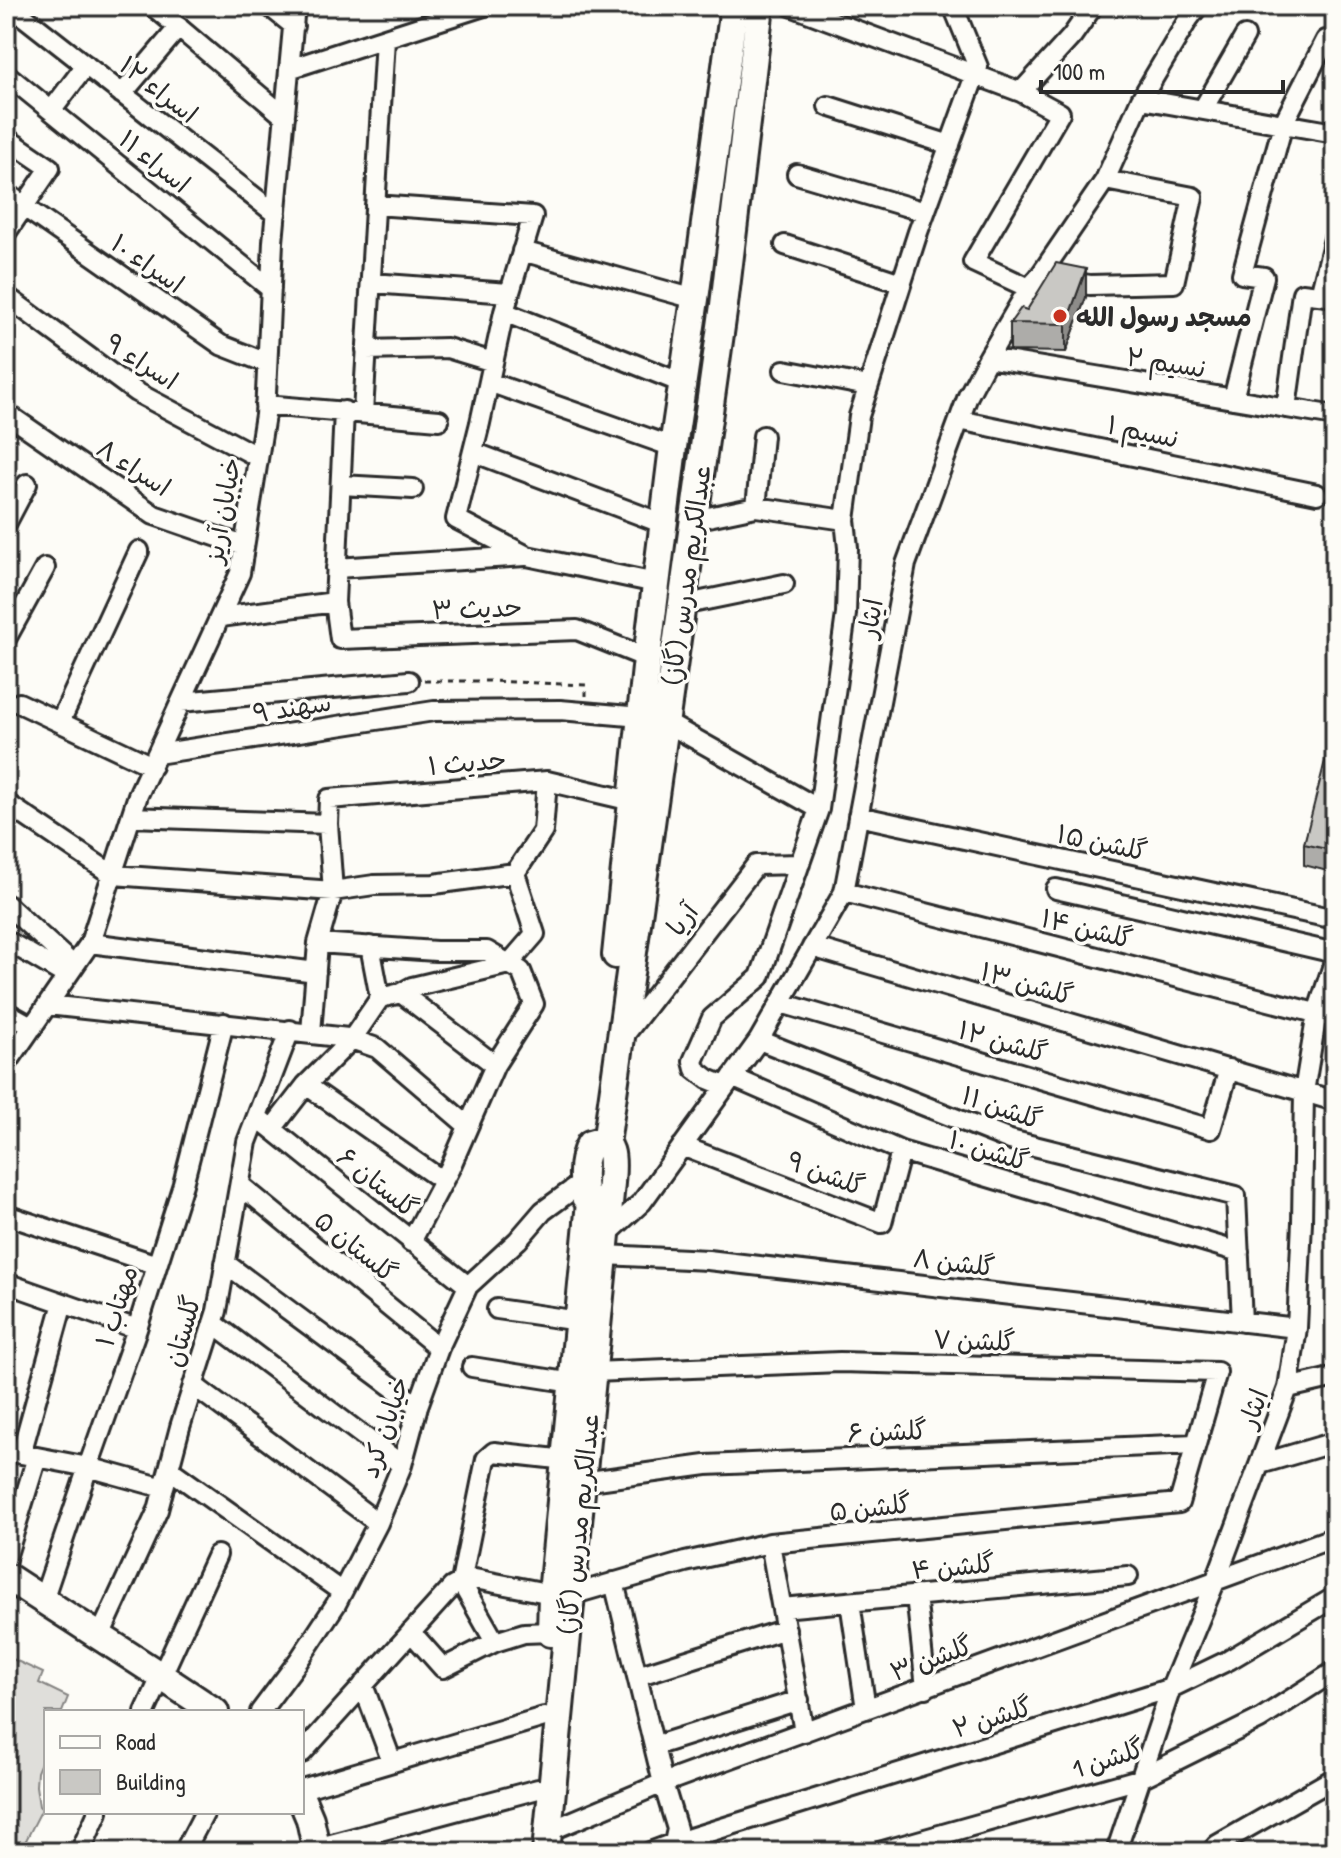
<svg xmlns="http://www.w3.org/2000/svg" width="1341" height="1858" font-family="'Patrick Hand','Playpen Sans Arabic',sans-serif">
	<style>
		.green { fill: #dfdeda; stroke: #858482; stroke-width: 2 }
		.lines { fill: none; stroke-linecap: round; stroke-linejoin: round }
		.street-casing { stroke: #2b2b2b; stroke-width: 24 }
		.secondary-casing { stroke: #2b2b2b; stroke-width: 32 }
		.path { stroke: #2b2b2b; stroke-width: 3; stroke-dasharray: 6 6; stroke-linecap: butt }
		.street { stroke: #fdfcf7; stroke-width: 18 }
		.secondary { stroke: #fdfcf7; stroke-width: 26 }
		.wall { fill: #adaca9; stroke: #2b2b2b; stroke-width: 2 }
		.shaded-wall { fill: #8d8c89; stroke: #2b2b2b; stroke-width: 2 }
		.building { fill: #c9c8c4; stroke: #2b2b2b; stroke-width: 2 }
		.poi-dot { fill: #c8321e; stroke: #fdfcf7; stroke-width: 3 }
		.labels { text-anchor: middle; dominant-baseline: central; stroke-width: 7; stroke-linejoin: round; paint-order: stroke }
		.street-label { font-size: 26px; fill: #2b2b2b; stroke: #fdfcf7 }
		.poi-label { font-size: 26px; font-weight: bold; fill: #2b2b2b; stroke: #fdfcf7; text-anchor: start }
	</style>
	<rect width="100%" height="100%" fill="#fdfcf7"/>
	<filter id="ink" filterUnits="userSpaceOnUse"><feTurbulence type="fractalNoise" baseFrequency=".0125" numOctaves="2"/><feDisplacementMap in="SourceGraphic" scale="16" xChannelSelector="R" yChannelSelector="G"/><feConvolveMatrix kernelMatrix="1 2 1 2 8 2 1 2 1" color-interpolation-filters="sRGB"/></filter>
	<g filter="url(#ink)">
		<!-- green -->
		<path class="green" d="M6,1656L43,1673L39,1683L68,1697L62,1712H46V1750L37,1772L36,1786L39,1806L42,1809L21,1850L23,1852H6Z"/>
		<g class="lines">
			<defs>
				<path id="street" d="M10,6L276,214
					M153,6L285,117
					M269,6L294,26
					M791,6L1021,92L1072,36L1093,6
					M289,69L484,6
					M6,74L271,289
					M1021,92L1060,113L973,262L1029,288
					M122,94L179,27
					M1141,99L1335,133
					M828,106L950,145
					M1203,109L1245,36
					M52,110L86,65
					M6,138L50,168L6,233
					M797,174L925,212
					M6,192L24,207L221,345L267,363
					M375,205L533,216L504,312L480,423L456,519L527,556L656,583
					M785,245L901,283
					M522,251L695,299
					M1064,281L1090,285L1174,283L1193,197L1105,180
					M372,283L509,293
					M1320,295L1335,235
					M6,296L136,392L258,457
					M504,312L682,383
					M366,350L447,348L493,362
					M988,358L1335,416
					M784,370L868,386
					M489,382L673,447
					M1233,399L1264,277L1242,274L1283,124L1326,40
					M265,405L439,420
					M1286,408L1302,293L1335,297
					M344,411L335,602L340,639L577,630L647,658
					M6,413L154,515L244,546
					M363,413L385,39
					M959,420L1317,494
					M473,452L664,524
					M341,485L413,489
					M756,507L763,436
					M694,520L756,507L845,520
					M6,524L27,484
					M336,568L525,556
					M682,605L784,584
					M220,617L335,602
					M6,639L45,568
					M181,702L409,681
					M19,703L152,766
					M60,722L139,551
					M665,722L819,809
					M157,754L434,711L560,710L641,717
					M6,803L113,875L333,891L374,885L434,884L515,873
					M858,816L1335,919
					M131,817L328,824
					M515,873L543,831L547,781
					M1056,889L1335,953
					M844,892L1335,1018
					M6,904L74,966
					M6,940L67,976
					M90,943L316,972
					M318,943L436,951H487L521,971L534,1004L495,1065L450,1168L411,1242
					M370,946L380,998
					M812,947L1335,1101
					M509,964L535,934L515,873
					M401,993L495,1065
					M781,1003L1211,1129L1229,1069
					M48,1005L348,1038L377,1048L468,1126
					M6,1012L33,1027
					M311,1033L318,943L333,891L328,824L329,799L547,781L632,801
					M623,1037L756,865L800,864
					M759,1040L1010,1140L1236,1196L1242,1322
					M6,1065L90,943L138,795L240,573L265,415L273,242L295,6
					M732,1077L901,1151L1239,1252
					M306,1085L443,1181
					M725,1086L708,1079L695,1069L693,1061L712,1018L760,977L819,809L846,614L848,548L845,520L859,416L918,232L978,67L953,6
					M262,1121L468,1286
					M272,1129L306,1085L352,1039L380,998L401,993L412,987L509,964
					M682,1146L882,1223L901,1151
					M240,1185L439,1348
					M6,1215L157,1265
					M607,1234L642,1202L759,1040L844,892L906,564L968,396L988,358L1029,288L1039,277L1105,180L1141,99L1189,18L1198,6
					M605,1255L708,1260L1297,1328
					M225,1263L418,1406
					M6,1283L137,1329
					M497,1309L579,1321
					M213,1323L402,1465
					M472,1367L573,1383
					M193,1385L378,1523
					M1288,1388L1335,1377
					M6,1451L88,1467L164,1488
					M21,1454L63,1303
					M1260,1464L1335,1442
					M169,1469L342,1592
					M582,1482L706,1465L1195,1444
					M770,1543L804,1732
					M6,1558L37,1457
					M614,1582L663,1783L677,1829L674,1843L676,1852
					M571,1595L685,1562L770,1543L1179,1503L1217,1372L840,1362L593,1372
					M916,1595L926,1688
					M43,1600L88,1467L137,1329L183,1184L224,1023
					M850,1602L866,1709
					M782,1608L1128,1576
					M411,1632L443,1668L495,1642L524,1633L551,1632
					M99,1638L158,1510L180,1427L217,1311L247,1142L290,1030
					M495,1642L461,1582L486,1459L494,1452L566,1460
					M637,1676L786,1629
					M363,1685L392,1762
					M145,1712L217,1555
					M260,1712L299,1660L336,1604L378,1523L402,1465L418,1406L439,1348L468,1286L518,1240L543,1211L583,1182
					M654,1746L799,1700
					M302,1753L452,1587L461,1582L475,1579L552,1594
					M302,1789L544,1717
					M547,1832L663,1783L1335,1537
					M316,1848L538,1789
					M80,1852L98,1812
					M184,1852L205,1812
					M650,1852L674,1843L1171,1688L1229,1660L1335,1597
					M879,1852L1139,1779L1260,1719L1335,1671
					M1116,1852L1171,1688L1215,1582L1288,1388L1297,1328L1302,1222L1304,1092L1317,1013L1335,959
					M1211,1852L1217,1845L1335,1778"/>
				<path id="secondary" d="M616,955L647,658L673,447L695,299L734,6
					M606,1144L724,305L760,6
					M6,1576C76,1622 146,1665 215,1712
					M551,1633L552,1594L590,1202
					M302,1800L310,1819L317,1852
					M546,1852L611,1183C612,1166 617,1134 590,1144C581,1159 582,1180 585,1197L590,1202C599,1202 603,1201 609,1195"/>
			</defs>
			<!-- street casing -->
			<use href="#street" class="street-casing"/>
			<!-- secondary casing -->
			<use href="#secondary" class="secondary-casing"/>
			<!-- path -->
			<path class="path" d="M861,616L878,618
				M424,681H488L586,685V696"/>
			<!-- street -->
			<use href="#street" class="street"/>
			<!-- secondary -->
			<use href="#secondary" class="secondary"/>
		</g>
		<!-- wall -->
		<path class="wall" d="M1086,297L1066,352L1010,351V323L1027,310Z
			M1335,741V873L1304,865V844Z"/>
		<!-- shaded-wall -->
		<path class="shaded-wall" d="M1086,269V297L1066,352V324Z"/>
		<!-- building -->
		<path class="building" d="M1056,263L1086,269L1066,324L1010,323L1021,308L1027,310Z
			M1332,740L1335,741V851L1304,844L1324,765Z"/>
	</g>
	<!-- markers -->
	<circle class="poi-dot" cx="1060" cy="316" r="8"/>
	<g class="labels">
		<!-- street labels -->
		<g class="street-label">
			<text transform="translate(159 89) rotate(38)">اسراء ۱۲</text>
			<text transform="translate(155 161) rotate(39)">اسراء ۱۱</text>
			<text transform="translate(148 263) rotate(35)">اسراء ۱۰</text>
			<text transform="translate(142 361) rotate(33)">اسراء ۹</text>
			<text transform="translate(1166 362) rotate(9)">نسیم ۲</text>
			<text transform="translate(1143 431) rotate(12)">نسیم ۱</text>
			<text transform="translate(134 467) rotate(33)">اسراء ۸</text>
			<text transform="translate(222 510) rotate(-80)">خیابان آریز</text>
			<text transform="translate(686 575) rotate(-82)">عبدالکریم مدرس (گاز)</text>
			<text transform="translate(477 608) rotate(-2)">حدیث ۳</text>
			<text transform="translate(870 618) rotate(-79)">ایثار</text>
			<text transform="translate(292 707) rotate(-9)">سهند ۹</text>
			<text transform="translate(467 762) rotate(-5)">حدیث ۱</text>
			<text transform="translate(1102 842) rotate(12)">گلشن ۱۵</text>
			<text transform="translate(682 919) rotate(-52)">آریا</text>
			<text transform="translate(1087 928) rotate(14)">گلشن ۱۴</text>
			<text transform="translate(1027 983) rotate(16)">گلشن ۱۳</text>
			<text transform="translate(1003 1041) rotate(16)">گلشن ۱۲</text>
			<text transform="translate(1002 1107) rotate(19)">گلشن ۱۱</text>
			<text transform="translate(989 1150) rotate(17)">گلشن ۱۰</text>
			<text transform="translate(826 1173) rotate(21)">گلشن ۹</text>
			<text transform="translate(378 1182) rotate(39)">گلستان ۶</text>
			<text transform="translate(356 1246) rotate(39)">گلستان ۵</text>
			<text transform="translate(954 1262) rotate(7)">گلشن ۸</text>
			<text transform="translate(116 1306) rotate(-72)">مهتاب ۱</text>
			<text transform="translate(182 1331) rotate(-74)">گلستان</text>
			<text transform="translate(974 1340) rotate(2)">گلشن ۷</text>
			<text transform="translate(1253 1408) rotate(-69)">ایثار</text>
			<text transform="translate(384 1427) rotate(-72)">خیابان کرد</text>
			<text transform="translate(887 1431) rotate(-2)">گلشن ۶</text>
			<text transform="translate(870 1507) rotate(-6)">گلشن ۵</text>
			<text transform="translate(578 1524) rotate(-84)">عبدالکریم مدرس (گاز)</text>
			<text transform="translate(953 1566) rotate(-5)">گلشن ۴</text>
			<text transform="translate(931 1658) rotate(-20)">گلشن ۳</text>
			<text transform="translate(992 1717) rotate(-17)">گلشن ۲</text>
			<text transform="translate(1108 1758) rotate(-18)">گلشن 1</text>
		</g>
		<!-- poi labels -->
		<g class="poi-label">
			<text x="1076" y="316">مسجد رسول الله</text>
		</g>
	</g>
	<!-- margin -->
	<rect width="1341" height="1858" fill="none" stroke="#fdfcf7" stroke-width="32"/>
	<rect x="16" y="16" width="1309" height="1826" fill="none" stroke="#2b2b2b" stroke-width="3" filter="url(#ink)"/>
	<!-- legend -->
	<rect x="44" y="1710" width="260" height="104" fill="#fdfcf7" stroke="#a9a8a5" stroke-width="2"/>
	<rect x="60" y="1736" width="40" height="12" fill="#fdfcf7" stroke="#a9a8a5" stroke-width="2"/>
	<text x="116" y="1750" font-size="24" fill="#2b2b2b">Road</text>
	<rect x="60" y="1770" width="40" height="24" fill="#c9c8c4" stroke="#a9a8a5" stroke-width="2"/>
	<text x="116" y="1790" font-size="24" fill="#2b2b2b">Building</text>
	<!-- scale -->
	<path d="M1041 80v12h242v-12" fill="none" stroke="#2b2b2b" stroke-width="4"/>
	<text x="1053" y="80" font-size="24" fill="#2b2b2b" stroke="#fdfcf7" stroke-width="6" paint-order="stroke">100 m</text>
</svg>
